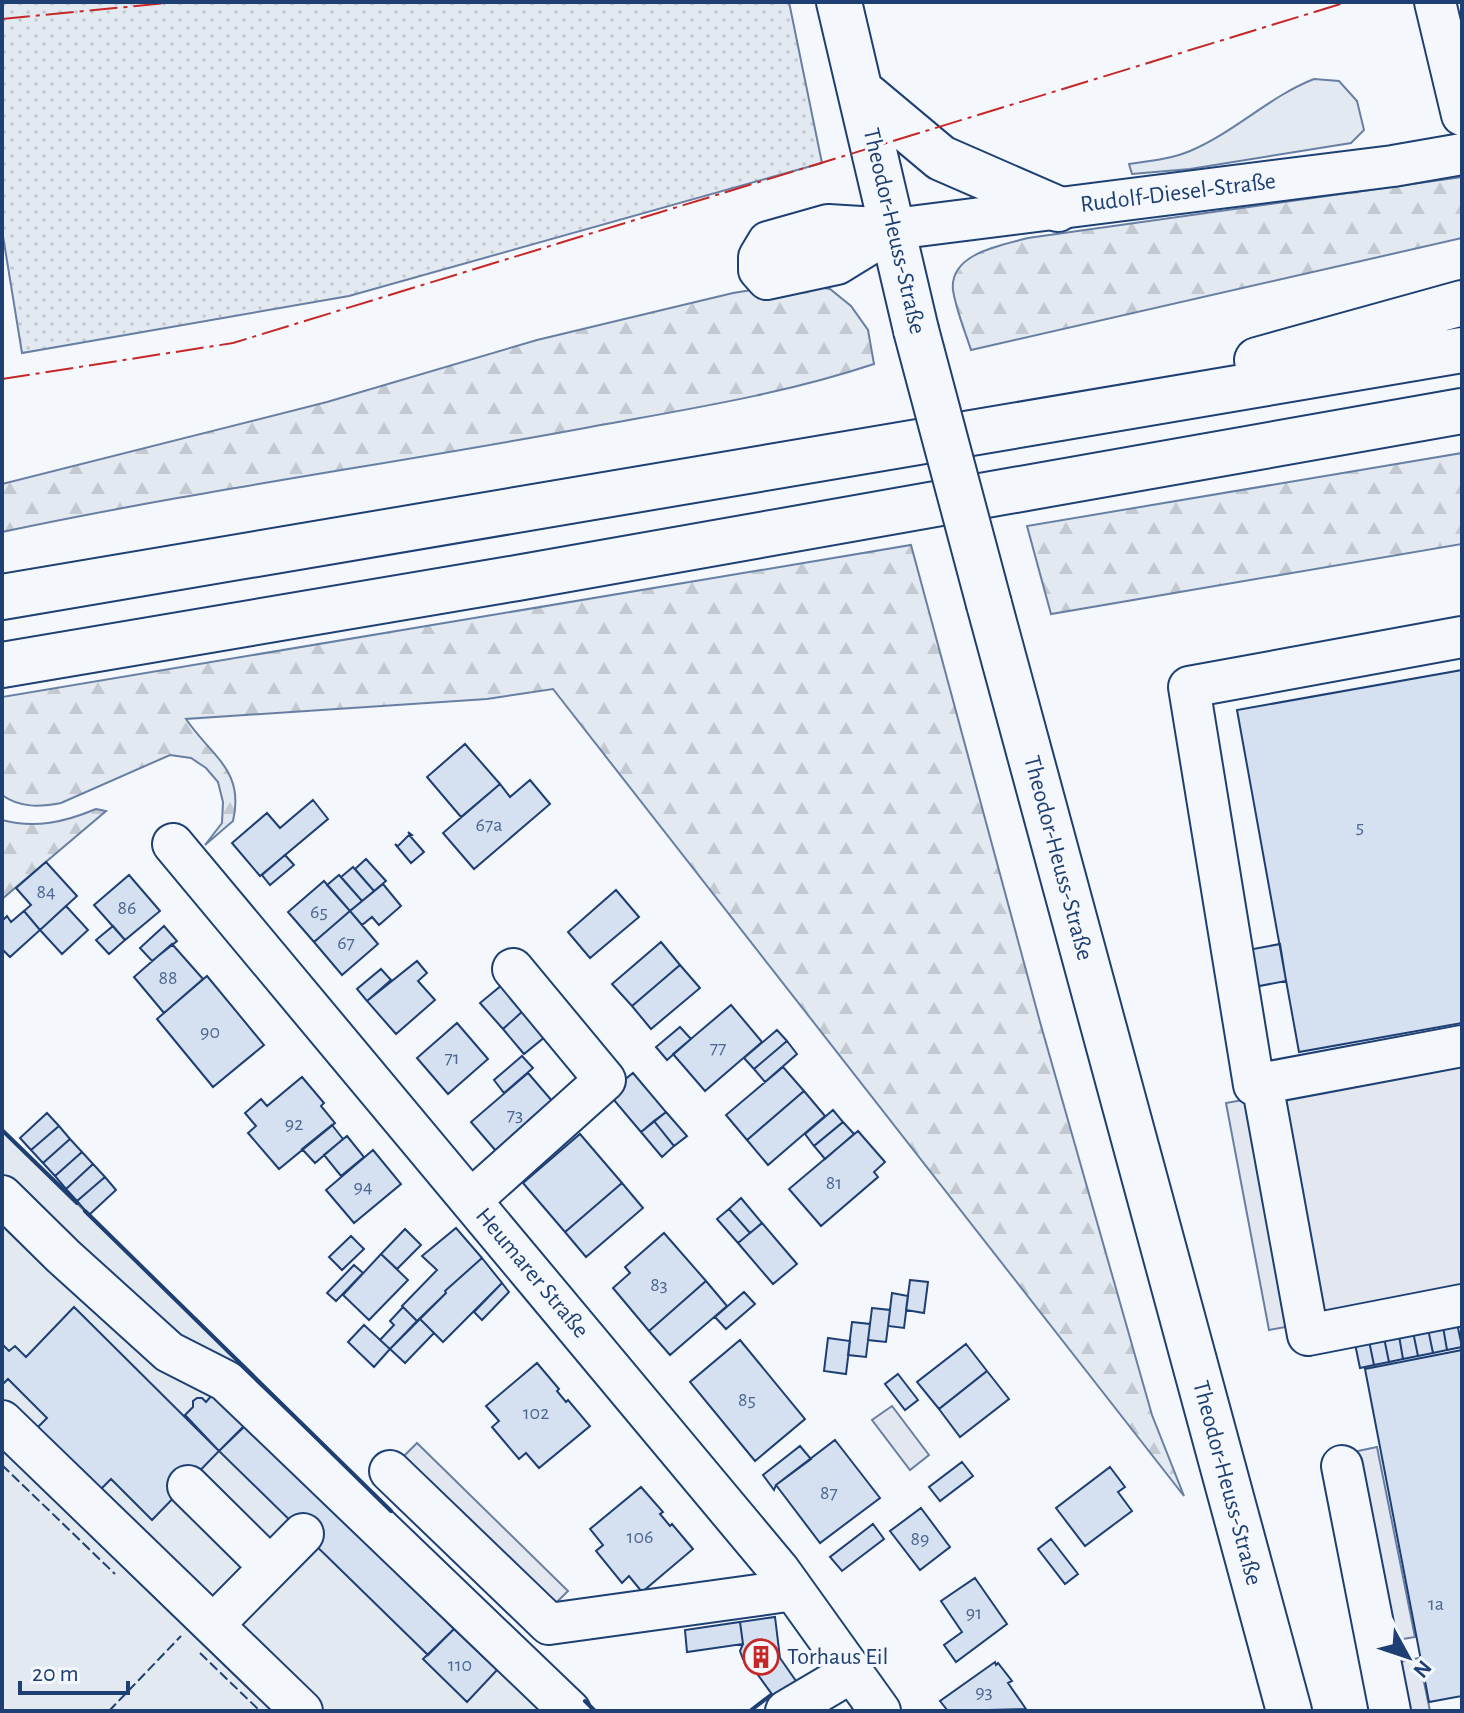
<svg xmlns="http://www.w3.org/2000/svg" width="1464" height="1713" font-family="'Alegreya Sans',sans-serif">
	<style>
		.green { fill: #e3e9f0; stroke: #687fa3; stroke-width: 2 }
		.forest { fill: url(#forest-firs); stroke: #687fa3; stroke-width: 2 }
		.garden { fill: url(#garden-dots); stroke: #687fa3; stroke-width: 2 }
		.parking { fill: #e3e8f0; stroke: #687fa3; stroke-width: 2 }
		.building { fill: #d5e0f0; stroke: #1d3f73; stroke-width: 2 }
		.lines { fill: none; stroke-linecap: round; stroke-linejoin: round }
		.minor-casing { stroke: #1d3f73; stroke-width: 44 }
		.major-casing { stroke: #1d3f73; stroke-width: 48 }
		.highway-casing { stroke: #1d3f73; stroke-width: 48 }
		.minor { stroke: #f4f7fb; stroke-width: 40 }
		.major { stroke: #f4f7fb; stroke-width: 44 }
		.highway { stroke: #f4f7fb; stroke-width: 44 }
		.major-bridge-casing { stroke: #1d3f73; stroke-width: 48; stroke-linecap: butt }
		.major-bridge { stroke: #f4f7fb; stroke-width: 44 }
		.fence { stroke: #1d3f73; stroke-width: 2; stroke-dasharray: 10 4; stroke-linecap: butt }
		.wall { stroke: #1d3f73; stroke-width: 4 }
		.power { stroke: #c62828; stroke-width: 2; stroke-dasharray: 28 6 4 6; stroke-linecap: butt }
		.labels { text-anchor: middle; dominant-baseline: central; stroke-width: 6; stroke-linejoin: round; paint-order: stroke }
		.number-label { font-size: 20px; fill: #4b6792 }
		.street-label { font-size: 24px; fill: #1d3f73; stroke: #f4f7fb }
		.poi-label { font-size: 24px; fill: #1d3f73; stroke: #f4f7fb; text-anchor: start }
	</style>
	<defs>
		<pattern id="forest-firs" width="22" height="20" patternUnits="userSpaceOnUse" patternTransform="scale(2)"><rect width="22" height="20" fill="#e3e9f0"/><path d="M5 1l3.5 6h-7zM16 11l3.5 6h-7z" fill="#c2c9d1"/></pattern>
		<pattern id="garden-dots" width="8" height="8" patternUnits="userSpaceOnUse" patternTransform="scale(2)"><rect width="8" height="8" fill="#e3e9f0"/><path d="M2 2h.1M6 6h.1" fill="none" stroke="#c2c9d1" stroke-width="1.8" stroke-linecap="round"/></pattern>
	</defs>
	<rect width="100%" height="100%" fill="#f4f7fb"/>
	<!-- green -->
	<path class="green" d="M1314,79L1339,81L1357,101L1364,130L1351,143L1190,169L1132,174L1129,164C1150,161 1171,159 1190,151C1235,132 1270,96 1314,79Z
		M2,1130L595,1711H2Z"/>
	<!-- forest -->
	<path class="forest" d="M1462,177V238L971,350C965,331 956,310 953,290C949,253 1003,245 1028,238Z
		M796,283L830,289L851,306L868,330L874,364C781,395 682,410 585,428C391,464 195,491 2,532V484L327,402L537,340L733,293Z
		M1462,453V544L1051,614L1027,526Z
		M911,545L1040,1022L1152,1415L1184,1496L553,689L487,699L186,719C211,756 245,770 233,821L205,845L222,823L223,802L218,782L206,768L191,758L170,755L61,803C40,807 20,808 2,795V697Z
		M96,809L106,811L2,899V820C35,829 65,822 96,809Z"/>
	<!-- garden -->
	<path class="garden" d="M2,2H789L822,163L349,296L22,353L2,230Z"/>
	<!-- parking -->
	<path class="parking" d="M1462,1061V1296L1269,1330L1226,1103Z
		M892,1406L929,1455L910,1470L872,1420Z
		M417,1443L568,1591L549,1610L398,1462Z
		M1377,1447L1415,1637L1391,1641L1353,1452Z
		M1419,1658L1430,1711H1404L1395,1663Z"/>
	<!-- building -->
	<path class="building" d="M1462,670V1023L1299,1052L1237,710Z
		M465,744L500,784L461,817L427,777Z
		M530,780L550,804L474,869L443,833L500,784L510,797Z
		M313,800L328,819L260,876L232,843L267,813L280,828Z
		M408,832L412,835L410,836L424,852L411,863L395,844L398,846L410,834Z
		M285,855L294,865L270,885L262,875Z
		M366,859L386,881L374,891L355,869Z
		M46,862L77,896L40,930L24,911L31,905L16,888Z
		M353,867L374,891L362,901L341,877Z
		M129,875L160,911L125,940L94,905Z
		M339,875L362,901L350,911L327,885Z
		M324,881L350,911L314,942L288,912Z
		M383,884L401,906L379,925L372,917L362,925L350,911Z
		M616,890L639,917L590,958L568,932Z
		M66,906L88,930L62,954L40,930Z
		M24,911L40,930L10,957L2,949V921L7,916L11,922Z
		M350,911L378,944L342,975L314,942Z
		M113,926L125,940L109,954L96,940Z
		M164,926L177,941L152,961L140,948Z
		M661,942L680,965L632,1006L612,984Z
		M172,944L203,979L164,1013L134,977Z
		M1280,944L1286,981L1254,987L1248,950Z
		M417,961L427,973L418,981L435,1000L396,1034L367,1001Z
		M680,965L700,988L651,1029L632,1006Z
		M381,969L391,980L367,1001L357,989Z
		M207,976L264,1045L213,1087L157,1019Z
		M502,985L524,1010L503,1029L480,1003Z
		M731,1005L762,1042L705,1091L673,1054Z
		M524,1010L546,1036L524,1054L503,1029Z
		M457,1023L488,1059L448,1094L417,1058Z
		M680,1027L691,1039L667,1060L656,1047Z
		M777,1030L787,1041L754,1069L744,1058Z
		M787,1041L797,1054L765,1082L754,1069Z
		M522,1056L533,1068L504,1093L494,1080Z
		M783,1067L804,1091L747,1140L726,1115Z
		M528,1073L559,1109L502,1158L471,1122Z
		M633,1073L666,1112L641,1132L608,1093Z
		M302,1077L324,1103L321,1106L335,1123L279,1169L248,1133L256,1126L245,1113L261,1099L267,1106Z
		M804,1091L825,1116L768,1165L747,1140Z
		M833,1110L843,1122L814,1146L805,1134Z
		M666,1112L687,1136L674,1146L654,1121Z
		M47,1113L59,1126L31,1150L20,1138Z
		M654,1121L674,1146L662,1157L641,1132Z
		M843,1122L854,1134L825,1159L814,1146Z
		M332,1125L343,1139L315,1163L302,1149Z
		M59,1126L70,1139L43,1163L31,1150Z
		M858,1131L885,1162L874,1172L878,1177L821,1226L789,1189Z
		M580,1134L622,1183L565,1232L523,1183Z
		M347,1136L364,1157L341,1176L324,1155Z
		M70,1139L82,1152L55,1176L43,1163Z
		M373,1150L401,1184L354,1223L326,1190Z
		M82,1152L93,1164L66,1189L55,1176Z
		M93,1164L105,1177L77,1201L66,1189Z
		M105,1177L116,1190L89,1215L77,1201Z
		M622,1183L643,1208L586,1257L565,1232Z
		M741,1198L762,1223L750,1233L729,1209Z
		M729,1209L750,1233L738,1243L717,1219Z
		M762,1223L797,1264L773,1284L738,1243Z
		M456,1228L482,1258L445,1291L446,1293L417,1321L402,1306L437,1270L422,1256Z
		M405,1229L421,1245L397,1269L381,1254Z
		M664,1233L706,1281L649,1331L613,1288L630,1273L625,1267Z
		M351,1236L364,1249L342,1270L329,1257Z
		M381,1254L408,1280L369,1320L343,1295Z
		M482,1258L502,1283L443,1342L420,1319L446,1293L445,1291Z
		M354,1265L363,1273L336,1301L327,1293Z
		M910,1280L928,1282L924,1313L906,1310Z
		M706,1281L727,1306L670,1355L649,1331Z
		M502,1283L509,1292L482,1320L474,1312Z
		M744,1292L755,1304L726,1329L715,1317Z
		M892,1293L908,1296L904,1328L888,1326Z
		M74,1307L219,1451L152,1520L111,1479L100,1490L36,1429L47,1418L8,1379L2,1385V1344L9,1351L15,1346L26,1357Z
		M403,1307L417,1321L390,1349L380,1340L394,1325L390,1321Z
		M872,1308L890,1310L886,1342L868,1340Z
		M1456,1318L1462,1347L1447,1350L1442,1321Z
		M420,1319L434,1333L405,1363L390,1349Z
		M1442,1321L1447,1350L1433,1353L1427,1324Z
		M852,1322L870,1324L866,1357L848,1355Z
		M1427,1324L1433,1353L1418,1356L1412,1327Z
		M364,1325L390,1349L374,1367L348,1342Z
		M1412,1327L1418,1356L1403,1359L1398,1330Z
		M1398,1330L1403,1359L1389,1362L1383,1333Z
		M1383,1333L1389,1362L1374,1365L1368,1336Z
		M1368,1336L1374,1365L1360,1368L1354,1339Z
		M828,1338L850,1341L846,1374L824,1371Z
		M740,1340L805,1419L755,1461L690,1382Z
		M966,1344L987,1371L939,1409L917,1382Z
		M1462,1350V1696L1429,1702L1365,1369Z
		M537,1363L559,1389L557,1391L566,1402L568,1400L590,1426L539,1468L526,1453L519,1459L492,1427L499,1421L486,1406Z
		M987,1371L1009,1399L960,1437L939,1409Z
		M898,1374L918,1400L905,1410L885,1384Z
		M213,1394L245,1426L219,1451L185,1415L193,1407V1401L197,1398H202L206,1402Z
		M245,1425L454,1629L428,1655L219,1451Z
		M835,1440L880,1498L820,1543L776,1485Z
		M800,1446L811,1459L776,1485L774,1490L763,1475Z
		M962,1462L973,1476L940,1501L929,1487Z
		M1110,1467L1125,1487L1118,1492L1132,1511L1085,1546L1056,1508Z
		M641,1487L663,1512L660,1514L670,1526L672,1524L693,1549L642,1592L629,1576L622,1583L596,1551L603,1545L590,1529Z
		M921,1508L950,1547L920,1570L890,1531Z
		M873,1524L884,1539L842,1571L830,1557Z
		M1051,1539L1078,1574L1065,1584L1038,1549Z
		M975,1578L1007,1624L956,1662L944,1645L962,1632L941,1601Z
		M775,1617L780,1658L796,1681L774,1697L750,1664L743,1659L740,1651L743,1644L740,1622Z
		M740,1622L743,1644L687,1652L685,1630Z
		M454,1629L497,1670L467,1702L423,1659Z
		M995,1662L996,1665L998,1663L1012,1681L1008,1683L1026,1709L948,1711L940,1701Z"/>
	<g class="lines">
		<defs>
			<path id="minor" d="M1435,2L1462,115
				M828,225L894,229L837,264L767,279L759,270V257L768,242Z
				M894,229L1393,166L1462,154
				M1462,637L1189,687L1254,1085L1462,1046
				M173,844L779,1570L880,1711
				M1262,1083L1308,1335L1462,1305
				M2,1196L63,1256L169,1352L226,1381L570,1711
				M471,1200L605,1080L513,969
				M2,1421L302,1711
				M1342,1466L1390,1711
				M390,1471L549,1624L780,1592L790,1585
				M188,1486L270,1567
				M213,1625L303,1534
				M786,1711L852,1672"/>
			<path id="major" d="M839,2L916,330
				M861,91L941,158L1058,209
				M989,604L1289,1711"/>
			<path id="highway" d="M1257,360L1462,303
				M2,597L1462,350
				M2,665L517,578L1462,411"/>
		</defs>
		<!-- minor casing -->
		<use href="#minor" class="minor-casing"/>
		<!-- major casing -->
		<use href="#major" class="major-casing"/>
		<!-- highway casing -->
		<use href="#highway" class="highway-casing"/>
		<!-- minor -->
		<use href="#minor" class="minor"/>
		<!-- major -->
		<use href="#major" class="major"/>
		<!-- highway -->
		<use href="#highway" class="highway"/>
		<defs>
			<path id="major-bridge" d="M916,330L989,604"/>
		</defs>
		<!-- major-bridge casing -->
		<use href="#major-bridge" class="major-bridge-casing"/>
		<!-- major-bridge -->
		<use href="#major-bridge" class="major-bridge"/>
		<!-- fence -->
		<path class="fence" d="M2,1465L115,1574
			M200,1653L260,1711
			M109,1711L181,1636"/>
		<!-- wall -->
		<path class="wall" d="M2,1130L77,1203
			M85,1211L391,1511
			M585,1701L595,1711
			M750,1711L771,1695"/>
		<!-- power -->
		<path class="power" d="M2,19L178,2
			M2,379L233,343L1347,2"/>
	</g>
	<!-- icons -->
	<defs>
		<symbol id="building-ring" viewBox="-11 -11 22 22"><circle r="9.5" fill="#f4f7fb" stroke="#c62828" stroke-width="1.5"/><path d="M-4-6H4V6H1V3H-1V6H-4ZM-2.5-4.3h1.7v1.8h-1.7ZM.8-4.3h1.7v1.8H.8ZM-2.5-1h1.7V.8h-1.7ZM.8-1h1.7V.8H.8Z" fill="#c62828"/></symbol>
	</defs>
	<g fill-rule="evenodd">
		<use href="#building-ring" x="741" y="1637" width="40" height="40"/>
	</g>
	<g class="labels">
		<!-- number labels -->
		<g class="number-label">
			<text x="489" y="825">67a</text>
			<text x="1360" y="827">5</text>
			<text x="46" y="892">84</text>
			<text x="127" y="908">86</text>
			<text x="319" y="912">65</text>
			<text x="346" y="943">67</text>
			<text x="168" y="978">88</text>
			<text x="210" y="1032">90</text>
			<text x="718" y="1048">77</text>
			<text x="452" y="1058">71</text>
			<text x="515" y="1115">73</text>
			<text x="294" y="1124">92</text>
			<text x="834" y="1183">81</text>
			<text x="363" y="1187">94</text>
			<text x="659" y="1285">83</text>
			<text x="747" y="1400">85</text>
			<text x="536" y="1413">102</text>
			<text x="829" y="1493">87</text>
			<text x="640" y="1537">106</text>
			<text x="920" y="1539">89</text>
			<text x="1436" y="1604">1a</text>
			<text x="974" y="1613">91</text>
			<text x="460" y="1665">110</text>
			<text x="984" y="1692">93</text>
		</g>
		<!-- street labels -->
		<g class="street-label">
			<text transform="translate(1178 193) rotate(-7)">Rudolf-Diesel-Straße</text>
			<text transform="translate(894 231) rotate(77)">Theodor-Heuss-Straße</text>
			<text transform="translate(1058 858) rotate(75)">Theodor-Heuss-Straße</text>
			<text transform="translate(532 1273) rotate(50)">Heumarer Straße</text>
			<text transform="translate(1227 1483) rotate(75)">Theodor-Heuss-Straße</text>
		</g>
		<!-- poi labels -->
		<g class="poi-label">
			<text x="787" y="1657">Torhaus Eil</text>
		</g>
	</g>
	<!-- border -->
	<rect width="1464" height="1713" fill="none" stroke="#1d3f73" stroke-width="8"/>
	<!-- north arrow -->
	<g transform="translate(1408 1657) rotate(130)" stroke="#f4f7fb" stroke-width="6" paint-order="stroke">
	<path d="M0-6L14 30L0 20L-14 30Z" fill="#1d3f73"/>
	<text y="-12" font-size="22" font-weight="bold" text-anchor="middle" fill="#1d3f73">N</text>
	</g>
	<!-- scale -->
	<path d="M20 1681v12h108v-12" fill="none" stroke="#1d3f73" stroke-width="4"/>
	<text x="32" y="1681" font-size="24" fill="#1d3f73" stroke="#f4f7fb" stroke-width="6" paint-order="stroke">20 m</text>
</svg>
